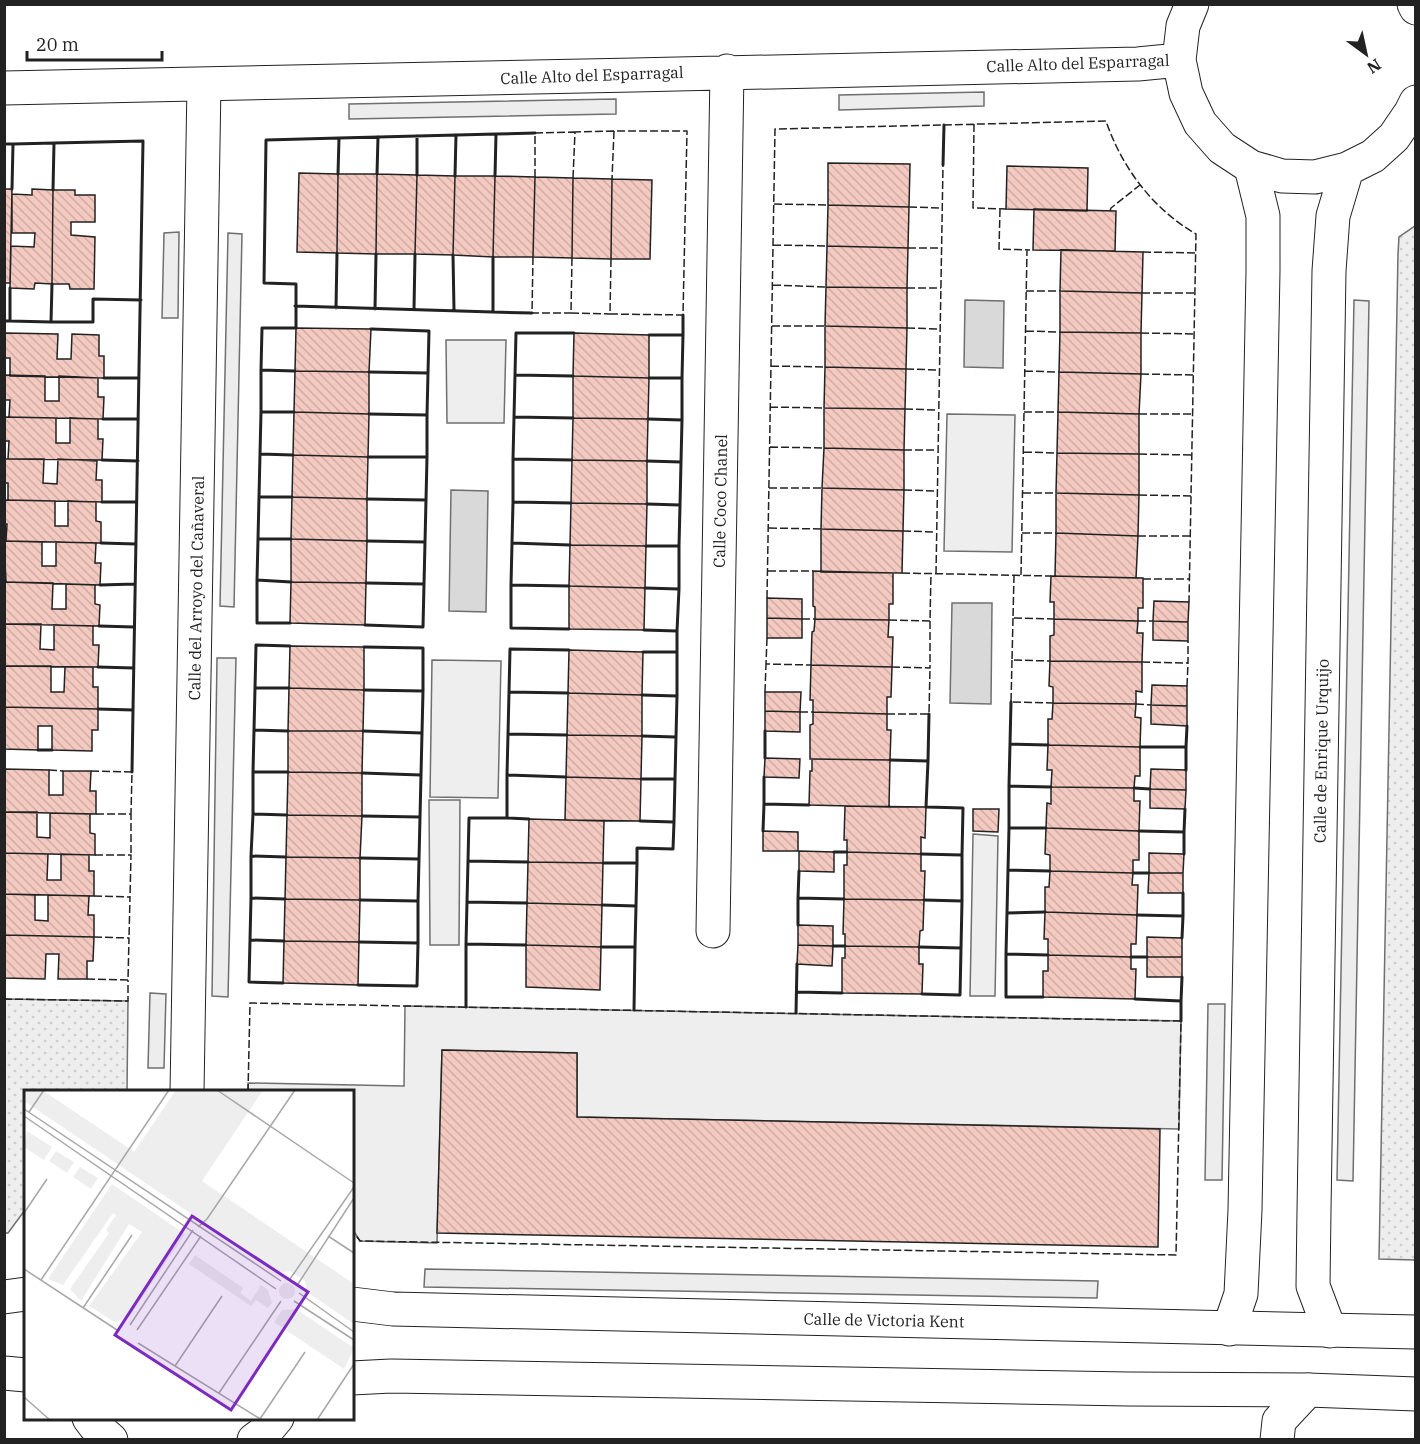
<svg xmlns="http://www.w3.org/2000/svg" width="1420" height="1444" font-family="'IBM Plex Serif',serif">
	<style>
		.grass { fill: url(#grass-dots); stroke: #6f6f6f; stroke-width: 1.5 }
		.green { fill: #eee; stroke: #6f6f6f; stroke-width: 1.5 }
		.parking { fill: #ededed; stroke: #6f6f6f; stroke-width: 1.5 }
		.water { fill: #d9d9d9; stroke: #6f6f6f; stroke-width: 1.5 }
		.building { fill: url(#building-back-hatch); stroke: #222; stroke-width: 1.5 }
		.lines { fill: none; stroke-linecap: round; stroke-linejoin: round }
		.minor-casing { stroke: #222; stroke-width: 35 }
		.secondary-casing { stroke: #222; stroke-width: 35 }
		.minor { stroke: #fff; stroke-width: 33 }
		.secondary { stroke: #fff; stroke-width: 33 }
		.fence { stroke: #222; stroke-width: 1.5; stroke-dasharray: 8 3; stroke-linecap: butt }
		.wall { stroke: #222; stroke-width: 3 }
		.labels { text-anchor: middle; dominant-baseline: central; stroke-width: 4.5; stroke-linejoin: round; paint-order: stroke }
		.street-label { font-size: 16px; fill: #222; stroke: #fff }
		.inset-road { fill: none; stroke: #a7a7a7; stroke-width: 1.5 }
		.view { fill: #7b2cbf; fill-opacity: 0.15; stroke: #7b2cbf; stroke-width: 3 }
		.inset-edge { fill: none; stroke: #222; stroke-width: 3 }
	</style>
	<defs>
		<pattern id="grass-dots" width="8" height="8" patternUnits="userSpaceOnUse" patternTransform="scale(1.5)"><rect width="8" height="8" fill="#eee"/><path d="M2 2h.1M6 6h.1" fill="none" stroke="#ccc" stroke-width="1.8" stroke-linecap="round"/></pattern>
		<pattern id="building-back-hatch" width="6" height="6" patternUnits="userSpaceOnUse" patternTransform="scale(1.5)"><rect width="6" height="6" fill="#f3c9c0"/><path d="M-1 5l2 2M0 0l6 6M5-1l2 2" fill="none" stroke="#d0aca5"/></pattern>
	</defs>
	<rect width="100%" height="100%" fill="#fff"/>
	<!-- grass -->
	<path class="grass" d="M1415,226L1416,1260H1415L1379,1259L1398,254L1399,237Z
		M5,999L128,1001L127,1091L26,1092L25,1210L8,1233H4Z"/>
	<!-- green -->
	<path class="green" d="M446,340H506L504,423H447Z
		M947,414L1015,415L1012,552L944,551Z
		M432,660L501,661L498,798L430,797Z
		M429,800H460L459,945H430Z
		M973,834L998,836L995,996H970Z
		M405,1006L1181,1021L1179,1129L577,1117V1053L442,1050L437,1243L360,1241L353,1230L352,1092H248V1083L404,1086Z"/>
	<!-- parking -->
	<path class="parking" d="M984,92V106L839,110V95Z
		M616,99V114L349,119V104Z
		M179,232L178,318H162L164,233Z
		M228,233L242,234L234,607L220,606Z
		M1354,300L1369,301L1353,1181L1337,1180Z
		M217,658H236L228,997L212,996Z
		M150,993L166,994L164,1068H148Z
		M1208,1004H1225L1222,1180H1205Z
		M425,1269L1098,1281L1097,1298L424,1287Z"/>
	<!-- water -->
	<path class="water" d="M965,300L1004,301L1003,368L964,367Z
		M451,490L488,491L486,612L449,611Z
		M952,603H992L991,704L950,703Z"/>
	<!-- building -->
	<path class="building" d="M828,163L910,164L909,207L828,205Z
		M1007,166L1088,168L1087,211L1006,209Z
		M299,173L338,174L337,253L297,252Z
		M338,174H377L376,254L337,253Z
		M377,174L417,175L415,254H376Z
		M417,175L455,176L453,255L415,254Z
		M455,176H495L493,257L453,255Z
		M495,176L535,177L533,257H493Z
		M535,177L573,178L572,258L533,257Z
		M573,178L612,179L611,259L572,258Z
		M612,179L652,180L650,259H611Z
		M4,189H12L10,283H4Z
		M32,189L53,190L52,284L35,283L34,289L10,288L11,246L34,247L35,233H12V194L32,195Z
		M53,190H75V195H95V222H71V235L95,237L94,289H70L69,284H52Z
		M828,205L909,207L908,248L827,246Z
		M1034,209L1116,211L1115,251L1033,250Z
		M827,246L908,248L907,288L826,287Z
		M1061,250L1143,252L1142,293L1060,291Z
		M826,287L907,288V328L825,326Z
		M1060,291L1142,293L1141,333L1060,332Z
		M825,326L907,328L906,369L825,367Z
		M296,328L371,329L369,372L295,371Z
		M1060,332L1141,333V374L1059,372Z
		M5,333L58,334L57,359H71L72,334L99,335V356H104V378L10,376V358H5Z
		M574,333L649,335V378L573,376Z
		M825,367L906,369L905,409L824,408Z
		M295,371L369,372V414L294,412Z
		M1059,372L1141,374L1139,414L1058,412Z
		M4,375L45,376V401H59V376L98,378V397H104L103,419L9,417L10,400H4Z
		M573,376L649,378L648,419L573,418Z
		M824,408L905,409L904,450L824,448Z
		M294,412L369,414L368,457L293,455Z
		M1058,412L1139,414V454L1057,453Z
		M4,417L56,418V443H70V418L98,419V439H103L102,460L8,459L9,441H4Z
		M573,418L648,419L647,461L572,460Z
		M824,448L904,450V490L822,488Z
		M1057,453L1139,454V495L1056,493Z
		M293,455L368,457L367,499L292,497Z
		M4,459H44L43,483L57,484L58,459L97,461L96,480H102V502L8,500V483H4Z
		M572,460L647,461V504L571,503Z
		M822,488L904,490L903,531L821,529Z
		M1056,493L1139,495L1138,536L1056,533Z
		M292,497L367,499V541L291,539Z
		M4,500L55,501V526H68V501L96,502V521L101,522V543L6,541L7,524H4Z
		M571,503L647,504L646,546L570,545Z
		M821,529L903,531L902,573L821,572Z
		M1056,533L1138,536L1136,578L1055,576Z
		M291,539L367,541L366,583L291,582Z
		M4,541L42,542V566H56V542L96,543L95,563H101L100,585L6,582Z
		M570,545L646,546L645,588L569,586Z
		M813,571L893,573V604H889V620L815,619V607L813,606Z
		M1051,576L1143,578V608H1138V621L1054,619V602H1050Z
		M4,582L53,583L52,609H66V584L95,585V604L100,605L99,626L5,624Z
		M291,582L366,583L365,625L290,623Z
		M569,586L645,588L644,630L569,629Z
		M767,598L802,599V619L767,618Z
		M1154,601L1189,602L1188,622L1153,621Z
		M767,618L802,619V638H767Z
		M815,619L889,620L888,637H893L892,667L811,665L812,632L814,631Z
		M1054,619L1138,621L1137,633H1143L1142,662L1050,661V636L1054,635Z
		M1153,621L1188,622V641L1153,640Z
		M4,624H41L40,649L54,650V625L93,626V645H99L98,667L5,666Z
		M290,646L364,647V690L289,688Z
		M569,650L643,652L642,695L568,693Z
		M1050,661L1142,662V692L1136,691V704L1053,703V687L1049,686Z
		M811,665L892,667L891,697H887V714L813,712V700H810Z
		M4,666H51V692H64L65,667H93V687H98V709L4,707Z
		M1152,685L1187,686V706L1151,705Z
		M289,688L364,690L363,731H288Z
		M765,692H801L800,712L765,711Z
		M568,693L642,695V736L567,735Z
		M1053,703L1136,704L1135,717L1141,718L1140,747L1048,745V719H1052Z
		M1151,705L1187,706V726L1151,724Z
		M4,707L98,709V730H92V751L52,750V726H38V750L4,749Z
		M765,711L800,712V732L765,731Z
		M813,712L887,714V730H891L890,760L810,759V725L813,724Z
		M288,731H363L362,773L288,772Z
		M567,735L642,736L641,779L566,777Z
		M1048,745L1140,747V776H1135L1134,788L1051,787L1052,770H1047Z
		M765,758L800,759L799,778L764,777Z
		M812,759L890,760L889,807L809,805L810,771H812Z
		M4,769L49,770V795H63V771H91L90,791H96V814L4,812Z
		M1151,769L1186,770V790L1150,789Z
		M288,772L362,773V816L287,815Z
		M566,777L641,779L640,821L565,820Z
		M1051,787L1134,788V801H1140L1139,831L1046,828L1047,803L1051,804Z
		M1150,789L1186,790L1185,809L1150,808Z
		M845,806L926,807L925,838L921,837V854L847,852V840H844Z
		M973,809H999L998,832L973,831Z
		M4,812H37V837L50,838V813L90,814V833L95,834V855L4,853Z
		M287,815L362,816L360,858L286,857Z
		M529,819L604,821L603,863L528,862Z
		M1046,828L1139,831V860H1133V873L1050,871V855L1045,854Z
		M763,831L798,832V851H763Z
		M799,851L834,852V872L799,871Z
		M847,852L921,854V871H925L924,900L844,899V865H847Z
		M4,853L48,854L47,880H61V854L89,855V871H94V896L4,894Z
		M1149,853L1184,854L1183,873H1149Z
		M286,857L360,858V900L285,899Z
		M528,862L603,863L602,905L527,903Z
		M1050,871L1133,873L1132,885H1138L1137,915L1045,912V887H1049Z
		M1149,873H1183V893H1148Z
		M4,894L35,895V920L48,921V895L89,896L88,915H94V937L4,935Z
		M285,899L360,900L359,942L284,941Z
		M844,899L924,900L923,930L920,931L919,947L845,946V934H843Z
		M527,903L602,905L601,947L526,945Z
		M1045,912L1137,915L1136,944H1131V957L1048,955V939H1044Z
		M798,925L833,926V946L798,945Z
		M4,935L94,937L93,961H87V979H58L59,954H46L45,979L4,978Z
		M1147,937L1182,938V957H1147Z
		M284,941L359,942L358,985L283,983Z
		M526,945L601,947L600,990L526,987Z
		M798,945L833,946L832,966L797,964Z
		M845,946L919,947V964H923L922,994L842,993V958H845Z
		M1048,955L1131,957V969H1136L1135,999L1043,997V971H1048Z
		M1147,957H1182V977H1147Z
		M442,1050L577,1053V1117L1160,1129L1158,1247L437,1233Z"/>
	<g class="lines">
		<defs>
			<path id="minor" d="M1192,4L1183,26L1179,60L1186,93L1200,123L1222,148L1251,167L1282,176L1315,177L1347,169L1373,156L1394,137L1411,112L1416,102
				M1414,4L1416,8
				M4,88C382,82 760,71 1138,64L1179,60
				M713,931L727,71
				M187,1092L204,84
				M1229,1329L1241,1294L1245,1210L1263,271V216L1251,167
				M1330,1331L1313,1286L1314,1211L1329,271L1333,216L1347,169
				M1277,1440L1279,1421L1308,1390"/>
			<path id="secondary" d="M4,1297L26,1294
				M352,1304L393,1309L1416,1332
				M4,1373L26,1375
				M352,1378L391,1376L1128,1389L1308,1390L1416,1394
				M89,1418L95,1426L111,1440
				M254,1440L266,1431L277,1418"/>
		</defs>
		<!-- minor casing -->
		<use href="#minor" class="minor-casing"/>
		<!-- secondary casing -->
		<use href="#secondary" class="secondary-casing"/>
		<!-- minor -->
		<use href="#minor" class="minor"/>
		<!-- secondary -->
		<use href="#secondary" class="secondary"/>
		<!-- fence -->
		<path class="fence" d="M974,124L973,208L1006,209
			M535,177V133L575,132
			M573,178L575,132L614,131
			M774,204L828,205
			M909,207L942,208
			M1000,209L999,249L1030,250
			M1110,211L1111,208L1140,185
			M773,245L827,246
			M908,248H941
			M1143,252L1196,253
			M533,257L532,313H571
			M572,258L571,313L610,314
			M611,259L610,314L683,315L687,131H614L612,179
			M773,285L826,287
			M907,288H941
			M1026,291H1060
			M1142,293H1195
			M772,326H825
			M907,328L940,329
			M1026,331L1060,332
			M1141,333L1194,334
			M771,366L825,367
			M906,369L939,370
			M1025,371L1059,372
			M1141,374L1193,375
			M770,407L824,408
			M905,409L938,410
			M1024,412H1058
			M1139,414H1192
			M770,447L824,448
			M904,450H937
			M1024,452L1057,453
			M1139,454L1191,455
			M769,488H822
			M904,490L937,491
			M1023,493H1056
			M1139,495L1191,496
			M769,528L821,529
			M903,531L936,532
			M1022,533H1056
			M1138,536H1190
			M768,571H813
			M902,573L1051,576
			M936,574L943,165
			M1014,575L1013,618L1054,619
			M1021,575L1027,250
			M1143,579H1189
			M767,598L775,129L1106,121C1122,168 1153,209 1196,234L1189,602
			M1013,618L1012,660L1050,661
			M802,619H815
			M889,620L930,621L931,573
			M1138,621H1153
			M767,638L766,664L811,665
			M1012,660L1011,702L1053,703
			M1142,662L1188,663V641
			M892,667L930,668V621
			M1187,686L1188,663
			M765,692L766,664
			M1136,704L1151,705
			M800,712H813
			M887,714H929L930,668
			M49,770L63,771
			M91,771L132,772L131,814
			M96,814H131V855
			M95,855H131L130,897
			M94,896L130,897L129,938
			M87,979L128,980L129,938L94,937
			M4,999L128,1001V980
			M248,1092L250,1003L1181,1021L1176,1255L360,1241L352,1230"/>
		<!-- wall -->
		<path class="wall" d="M339,138L496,134
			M54,143L143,141L133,710
			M4,144H13L12,189
			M13,144L54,143L53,190
			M943,165L944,125
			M377,174L378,137
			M417,175V136
			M455,176L456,135
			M495,176L496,134L535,133
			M453,255L454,310
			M493,257V312L532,313
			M295,306L493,312
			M336,308L337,253
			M375,309L376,254
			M414,309L415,254
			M4,321H10V288
			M10,321L51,322L52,284
			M51,322H93V299L141,300
			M683,335V315
			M261,370V412H294
			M295,371L261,370L262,328H296V284L264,283L266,140L339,138L338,174
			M369,372L428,373L429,331L371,329
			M515,375L514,417L573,418
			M573,376L515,375L516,333H574
			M104,378H139
			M649,378H682L683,335H649
			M261,412L260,454L293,455
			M369,414L427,415L428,373
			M514,417L513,459L572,460
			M103,419H138
			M648,419L682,420V378
			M260,454L259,497H292
			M368,457H427V415
			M513,459V502L571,503
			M102,460L138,461
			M647,461L681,462L682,420
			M259,497L258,539H291
			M367,499L426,500L427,457
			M102,502H136
			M513,502L512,543L570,545
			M647,504L680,505L681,462
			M258,539L257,580L291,582
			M367,541L425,542L426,500
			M101,543L136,544
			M512,543L511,585L569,586
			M646,546H679L680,505
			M257,580V623H290
			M366,583L424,584L425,542
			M100,585L135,584
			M511,585V628L569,629
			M645,588L679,589V546
			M365,625L423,627L424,584
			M99,626L134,627
			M644,630L677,631L679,589
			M677,652V631
			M98,667L134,668
			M255,688L254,730L288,731
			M289,688H255L256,645L290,646
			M364,690L423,691V648L364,647
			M509,692L508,734L567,735
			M568,693L509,692L510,649L569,650
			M642,695L677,696V652H643
			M1011,702L1010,744L1048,745
			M98,709L133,710L132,772
			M254,730L253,772H288
			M363,731L422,733L423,691
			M508,734L507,775L566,777
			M642,736L676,737L677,696
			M1010,744L1009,786L1051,787
			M1140,747H1186L1187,726
			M38,750H52
			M765,758V731
			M890,760L928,761L929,714
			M1186,770V747
			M253,772V814L287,815
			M362,773L421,775L422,733
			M507,775V818L529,819
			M764,777V804L809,805
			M641,779H675L676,737
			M1009,786V828H1046
			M1134,788L1150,789
			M926,807L928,761
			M927,807L963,808L962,855
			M253,814L251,856L286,857
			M362,816L420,817L421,775
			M507,818H469L468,861L528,862
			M640,821L674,822L675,779
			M1009,828L1008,870L1050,871
			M763,831L764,804
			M1139,831L1184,832L1185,809
			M834,852H847
			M921,854L962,855V901
			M1184,854V832
			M251,856V898L285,899
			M360,858L419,859L420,817
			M468,861L467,902L527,903
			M603,863H637V848L673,849L674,822
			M1008,870L1007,913L1045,912
			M1133,873H1149
			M251,898L250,940L284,941
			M798,898L799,871
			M360,900L418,901L419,859
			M924,900L962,901L961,948
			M467,902L466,944L526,945
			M602,905L636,906L637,863
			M1007,913L1006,954L1048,955
			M1137,915L1183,916V893
			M798,925V898L844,899
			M1182,938L1183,916
			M250,940L249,982L283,983
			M359,942L418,943V901
			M466,944V1007
			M833,946H845
			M601,947H635L636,906
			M919,947L961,948L960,995L922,994
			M1006,954V997H1043
			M1131,957H1147
			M358,985L417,986L418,943
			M797,992L842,993
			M1135,999L1181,1001L1182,977
			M634,1010L635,947
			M796,1013L797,964
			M1181,1021V1001"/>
	</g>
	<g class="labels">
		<!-- street labels -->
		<g class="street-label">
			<text transform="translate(1078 63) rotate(-2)">Calle Alto del Esparragal</text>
			<text transform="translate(592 75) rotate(-2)">Calle Alto del Esparragal</text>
			<text transform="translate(720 501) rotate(-89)">Calle Coco Chanel</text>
			<text transform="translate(196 588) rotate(-89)">Calle del Arroyo del Cañaveral</text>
			<text transform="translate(1321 751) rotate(-89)">Calle de Enrique Urquijo</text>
			<text transform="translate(884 1320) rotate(1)">Calle de Victoria Kent</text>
		</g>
	</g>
	<!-- overview -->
	<g transform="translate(24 1090)">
		<rect width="330" height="330" fill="#fff"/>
		<path d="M152,0H198L142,84L110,62ZM88,94L161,144L105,227L91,232L65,216L118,142L105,134L57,211L46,199L85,143L82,140L92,125L89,123L39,195L24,189ZM272,219L330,258L320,279L250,232L258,220Z" fill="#eee"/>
		<path d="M0,0H18L142,83L198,0H239L178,91L330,194V234L283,202L281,191L266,181L255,183L0,11ZM3,41L28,57L20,70L0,57ZM32,61L50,72L43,83L25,71ZM56,77L74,88L67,99L49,87ZM171,165L219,198L216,203L227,211L237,195L244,200L248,213L244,218L232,210L227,216L165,174ZM255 201a8 8 0 1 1 16 0a8 8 0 1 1-16 0Z" fill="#eee"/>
		<path class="inset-road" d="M193,0L330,93M0,19L257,191M5,22L20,0M0,26L252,199M0,123L23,89M174,137L183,129L271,0M304,146L330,163M0,179L93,240M266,189L330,97M17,190L145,0M274,194L330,108M275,203L330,242M270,211L330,250M59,218L108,145M106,235L169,140M113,240L177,146M114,253L238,330M151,276L198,206M195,303L257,211M0,307L26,330M236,329L281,262M293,330L330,274"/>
		<path class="view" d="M168,126L284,202L207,320L91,245Z"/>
		<rect width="330" height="330" class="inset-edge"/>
	</g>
	<!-- border -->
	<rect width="1420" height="1444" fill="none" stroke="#222222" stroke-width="12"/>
	<!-- north arrow -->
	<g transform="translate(1366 54) rotate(147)" stroke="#ffffff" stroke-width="4.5" paint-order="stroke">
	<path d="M0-4.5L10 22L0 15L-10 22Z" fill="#222222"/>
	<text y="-9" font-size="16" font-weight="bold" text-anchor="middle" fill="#222222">N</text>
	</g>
	<!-- scale -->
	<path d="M27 51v9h135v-9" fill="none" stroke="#222222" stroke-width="3"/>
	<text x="36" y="51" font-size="18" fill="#222222" stroke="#ffffff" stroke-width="4.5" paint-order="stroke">20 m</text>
</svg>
